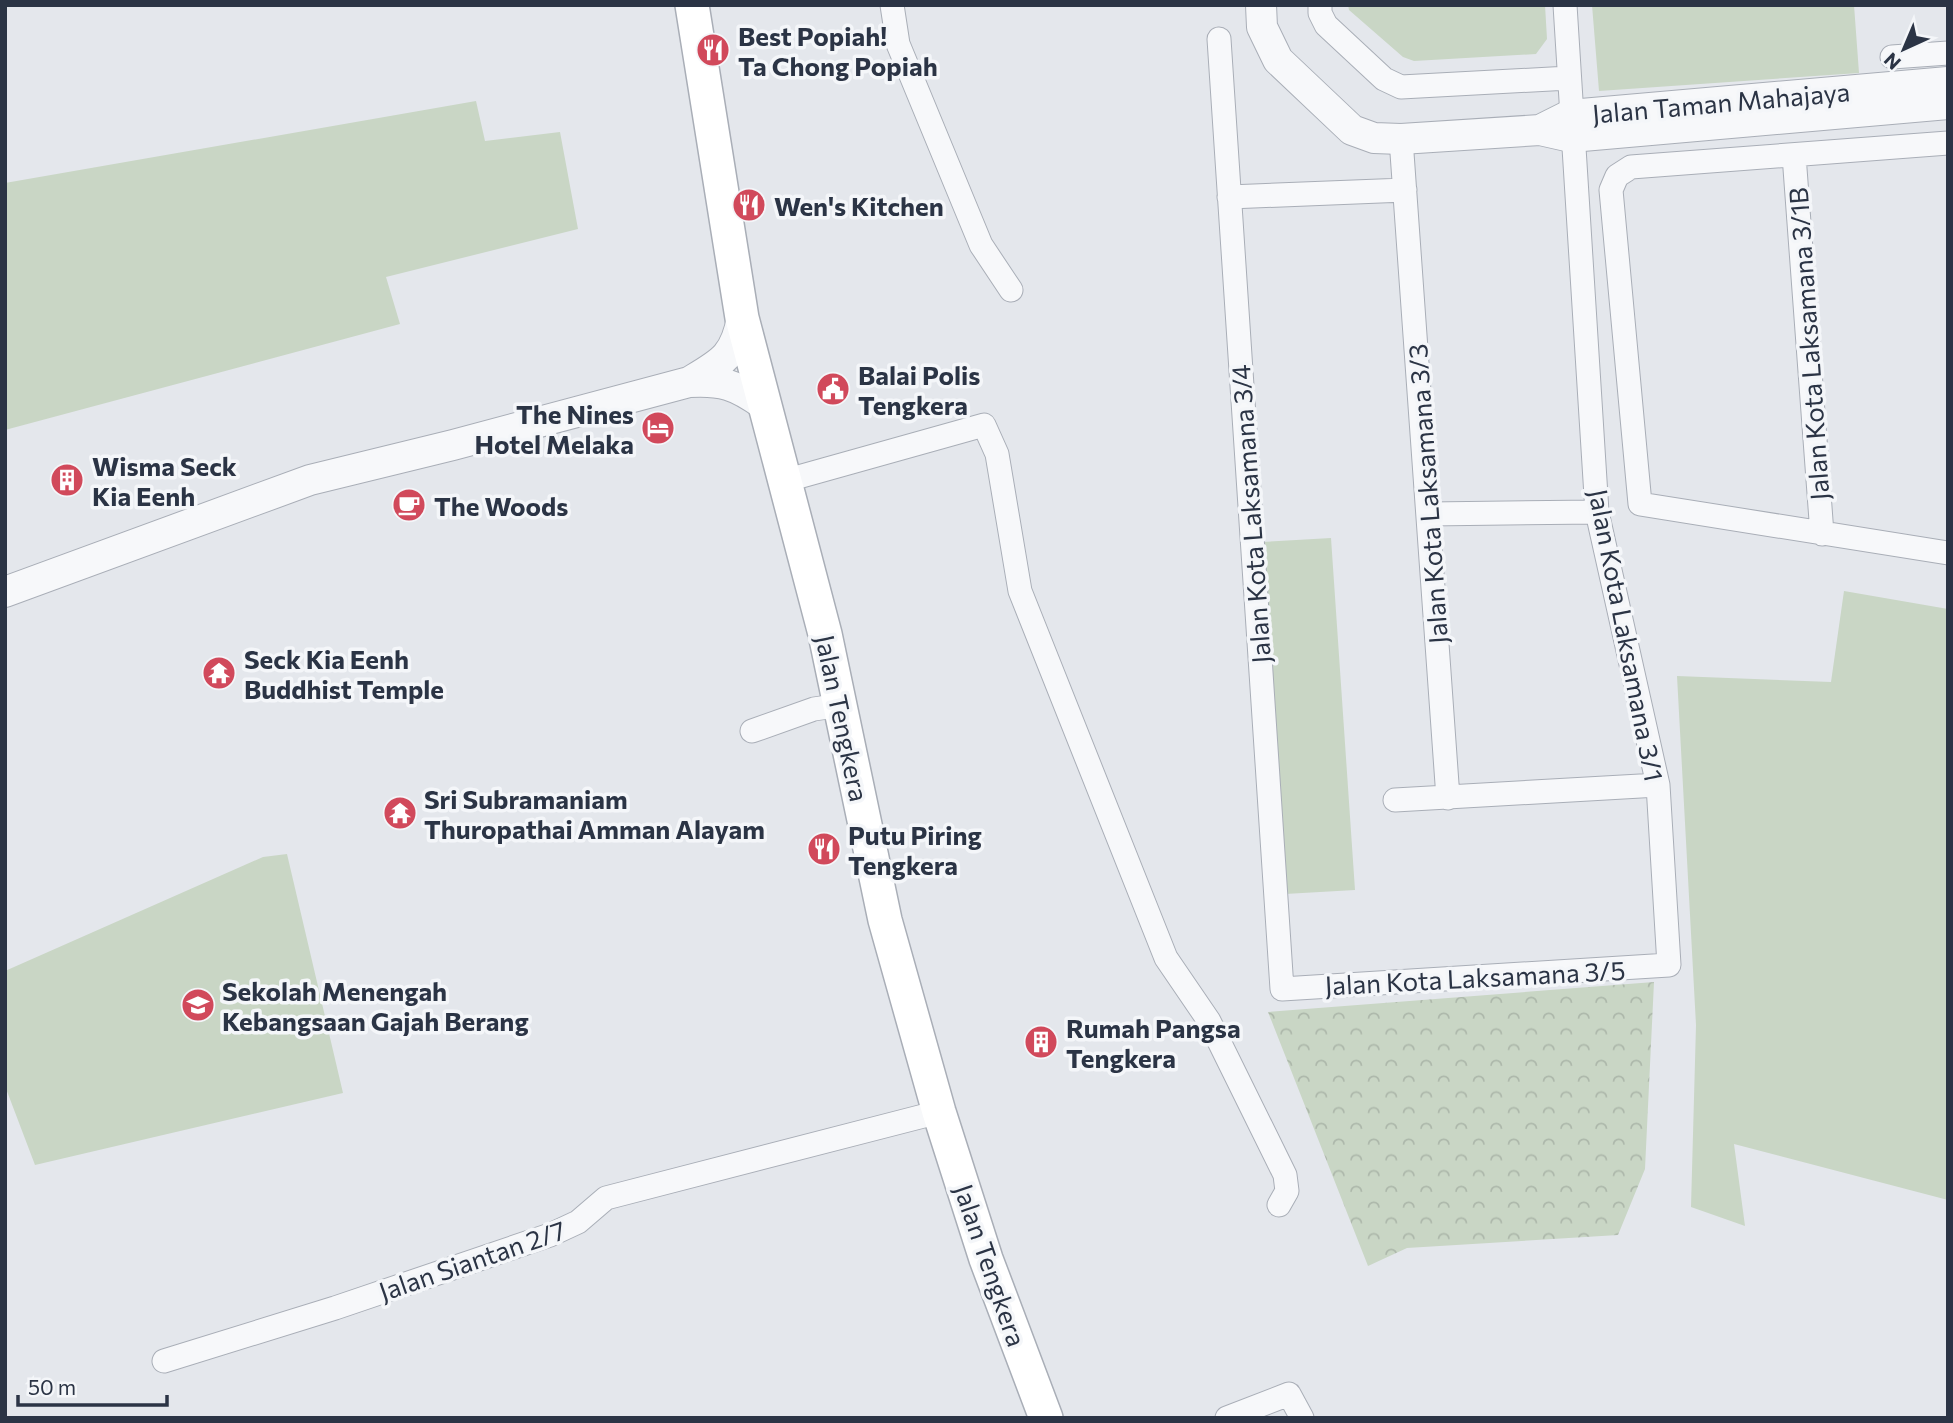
<svg xmlns="http://www.w3.org/2000/svg" width="1953" height="1423" font-family="Commissioner,sans-serif">
	<style>
		.green { fill: #c9d6c5 }
		.forest { fill: url(#forest-crowns) }
		.lines { fill: none; stroke-linecap: round; stroke-linejoin: round }
		.minor-casing { stroke: #a9aeb7; stroke-width: 25 }
		.tertiary-casing { stroke: #a9aeb7; stroke-width: 32 }
		.secondary-casing { stroke: #a9aeb7; stroke-width: 36 }
		.minor { stroke: #f7f8fa; stroke-width: 23 }
		.tertiary { stroke: #f7f8fa; stroke-width: 30 }
		.secondary { stroke: #fff; stroke-width: 33 }
		.labels { text-anchor: middle; dominant-baseline: central; stroke-width: 7; stroke-linejoin: round; paint-order: stroke }
		.poi-label { font-size: 26px; font-weight: bold; fill: #2b3445; stroke: #f4f6f9; text-anchor: start }
		.street-label { font-size: 26px; fill: #2b3445; stroke: #f4f6f9 }
	</style>
	<defs>
		<pattern id="forest-crowns" width="20" height="18" patternUnits="userSpaceOnUse" patternTransform="scale(1.75)"><rect width="20" height="18" fill="#c9d6c5"/><path d="M2 6a3 3 0 1 1 6 0M12 15a3 3 0 1 1 6 0" fill="none" stroke="#adb8ab"/></pattern>
	</defs>
	<rect width="100%" height="100%" fill="#e4e7ec"/>
	<!-- green -->
	<path class="green" d="M1348,5H1545L1547,39L1536,54L1414,61L1403,57L1349,10Z
		M1592,5H1854L1859,73L1599,91Z
		M476,101L485,141L560,132L578,229L386,277L400,324L5,430V183Z
		M1331,538L1355,890L1285,894L1262,542Z
		M1844,591L1948,609V1200L1734,1144L1745,1226L1691,1207L1696,1025L1677,676L1831,682Z
		M287,854L343,1093L35,1165L5,1086V971L263,857Z"/>
	<!-- forest -->
	<path class="forest" d="M1654,982L1645,1169L1618,1235L1407,1248L1368,1266L1268,1012Z"/>
	<g class="lines">
		<defs>
			<path id="minor" d="M892,5L898,44L981,245L1011,290
				M1320,5V13L1326,25L1384,79L1401,87L1569,78
				M1219,39L1282,989L1669,965L1658,785L1597,512L1565,5
				M1892,57L1948,53
				M1401,139L1448,798
				M1948,143L1631,167L1617,176L1611,190L1640,504L1948,553
				M1794,155L1822,534
				M1229,197L1405,190
				M784,481L984,425L997,454L1020,591L1166,958L1209,1021L1285,1175L1287,1191L1279,1205
				M1429,514L1597,512
				M752,731L814,709L842,705
				M1395,800L1658,785
				M164,1361L335,1308L550,1235L578,1222L606,1198L939,1112
				M1227,1418L1289,1394L1302,1418"/>
			<path id="tertiary" d="M1261,5L1262,27L1278,60L1352,130L1374,138L1401,139L1540,130L1571,137L1948,104
				M1540,130L1570,115L1948,82
				M689,382C721,363 735,357 742,318
				M5,592L310,480L453,445L689,382C722,380 736,385 763,404"/>
			<path id="secondary" d="M692,5L742,318L825,634L885,920L939,1112L986,1259L1046,1418"/>
		</defs>
		<!-- minor casing -->
		<use href="#minor" class="minor-casing"/>
		<!-- tertiary casing -->
		<use href="#tertiary" class="tertiary-casing"/>
		<!-- secondary casing -->
		<use href="#secondary" class="secondary-casing"/>
		<!-- minor -->
		<use href="#minor" class="minor"/>
		<!-- tertiary -->
		<use href="#tertiary" class="tertiary"/>
		<!-- secondary -->
		<use href="#secondary" class="secondary"/>
	</g>
	<!-- icons -->
	<defs>
		<symbol id="restaurant-disc" viewBox="-11 -11 22 22"><circle r="9.5" fill="#d1495b" stroke="#f4f6f9"/><path d="M-5-6h1v4h1v-4h1v4h1v-4h1v5L-1.5 .5V6h-2V.5L-5-1ZM5-6V6H3V1.5H1.5Q1.5-4 5-6Z" fill="#fff"/></symbol>
		<symbol id="civic-disc" viewBox="-11 -11 22 22"><circle r="9.5" fill="#d1495b" stroke="#f4f6f9"/><path d="M-.6-6.5H3V-4.5H.6V-3L4-1V1h2V6H-6V1h2V-1L-.6-3ZM-1.2 2.5V6h2.4V2.5Z" fill="#fff"/></symbol>
		<symbol id="hotel-disc" viewBox="-11 -11 22 22"><circle r="9.5" fill="#d1495b" stroke="#f4f6f9"/><path d="M-6-4.5h1.5V1H6V5H4.5V3h-9V5H-6ZM-4 0a1.8 1.8 0 1 1 3.6 0ZM.5 0V-2.5h3Q6-2.5 6 0Z" fill="#fff"/></symbol>
		<symbol id="building-disc" viewBox="-11 -11 22 22"><circle r="9.5" fill="#d1495b" stroke="#f4f6f9"/><path d="M-4-6H4V6H1V3H-1V6H-4ZM-2.5-4.3h1.7v1.8h-1.7ZM.8-4.3h1.7v1.8H.8ZM-2.5-1h1.7V.8h-1.7ZM.8-1h1.7V.8H.8Z" fill="#fff"/></symbol>
		<symbol id="cafe-disc" viewBox="-11 -11 22 22"><circle r="9.5" fill="#d1495b" stroke="#f4f6f9"/><path d="M-5.5-4.5H6V0H3Q3 3.5 0 3.5H-2.5Q-5.5 3.5-5.5 0ZM3-3.2v2h1.7v-2ZM-6 4.5H4V6H-6Z" fill="#fff"/></symbol>
		<symbol id="temple-disc" viewBox="-11 -11 22 22"><circle r="9.5" fill="#d1495b" stroke="#f4f6f9"/><path d="M0-6L5-2H3V0L6.5 2.5H4V6H1.5V3h-3V6H-4V2.5H-6.5L-3 0V-2H-5Z" fill="#fff"/></symbol>
		<symbol id="school-disc" viewBox="-11 -11 22 22"><circle r="9.5" fill="#d1495b" stroke="#f4f6f9"/><path d="M0-5L7-2L0 1L-7-2ZM-4 1L0 2.5L4 1V4Q0 6-4 4Z" fill="#fff"/></symbol>
	</defs>
	<g fill-rule="evenodd">
		<use href="#restaurant-disc" x="694" y="31" width="38" height="38"/>
		<use href="#restaurant-disc" x="730" y="186" width="38" height="38"/>
		<use href="#civic-disc" x="814" y="370" width="38" height="38"/>
		<use href="#hotel-disc" x="639" y="409" width="38" height="38"/>
		<use href="#building-disc" x="48" y="461" width="38" height="38"/>
		<use href="#cafe-disc" x="390" y="486" width="38" height="38"/>
		<use href="#temple-disc" x="200" y="654" width="38" height="38"/>
		<use href="#temple-disc" x="381" y="794" width="38" height="38"/>
		<use href="#restaurant-disc" x="805" y="830" width="38" height="38"/>
		<use href="#school-disc" x="179" y="986" width="38" height="38"/>
		<use href="#building-disc" x="1022" y="1023" width="38" height="38"/>
	</g>
	<g class="labels">
		<!-- poi labels -->
		<g class="poi-label">
			<text x="738" y="35">Best Popiah!<tspan x="738" dy="30">Ta Chong Popiah</tspan></text>
			<text x="774" y="205">Wen's Kitchen</text>
			<text x="858" y="374">Balai Polis<tspan x="858" dy="30">Tengkera</tspan></text>
			<text x="634" y="413" text-anchor="end">The Nines<tspan x="634" dy="30">Hotel Melaka</tspan></text>
			<text x="92" y="465">Wisma Seck<tspan x="92" dy="30">Kia Eenh</tspan></text>
			<text x="434" y="505">The Woods</text>
			<text x="244" y="658">Seck Kia Eenh<tspan x="244" dy="30">Buddhist Temple</tspan></text>
			<text x="424" y="798">Sri Subramaniam<tspan x="424" dy="30">Thuropathai Amman Alayam</tspan></text>
			<text x="848" y="834">Putu Piring<tspan x="848" dy="30">Tengkera</tspan></text>
			<text x="222" y="990">Sekolah Menengah<tspan x="222" dy="30">Kebangsaan Gajah Berang</tspan></text>
			<text x="1066" y="1027">Rumah Pangsa<tspan x="1066" dy="30">Tengkera</tspan></text>
		</g>
		<!-- street labels -->
		<g class="street-label">
			<text transform="translate(1721 102) rotate(-5)">Jalan Taman Mahajaya</text>
			<text transform="translate(1808 344) rotate(-94)">Jalan Kota Laksamana 3/1B</text>
			<text transform="translate(1427 494) rotate(-94)">Jalan Kota Laksamana 3/3</text>
			<text transform="translate(1250 514) rotate(-94)">Jalan Kota Laksamana 3/4</text>
			<text transform="translate(1627 635) rotate(79)">Jalan Kota Laksamana 3/1</text>
			<text transform="translate(843 718) rotate(78)">Jalan Tengkera</text>
			<text transform="translate(1475 977) rotate(-3)">Jalan Kota Laksamana 3/5</text>
			<text transform="translate(472 1260) rotate(-19)">Jalan Siantan 2/7</text>
			<text transform="translate(991 1265) rotate(71)">Jalan Tengkera</text>
		</g>
	</g>
	<!-- border -->
	<rect width="1953" height="1423" fill="none" stroke="#2b3445" stroke-width="14"/>
	<!-- north arrow -->
	<g transform="translate(1904 49) rotate(224)" stroke="#f4f6f9" stroke-width="5" paint-order="stroke">
	<path d="M0-5L12 26L0 18L-12 26Z" fill="#2b3445"/>
	<text y="-10" font-size="19" font-weight="bold" text-anchor="middle" fill="#2b3445">N</text>
	</g>
	<!-- scale -->
	<path d="M18 1395v10h149v-10" fill="none" stroke="#2b3445" stroke-width="3.5"/>
	<text x="28" y="1395" font-size="21" fill="#2b3445" stroke="#f4f6f9" stroke-width="5" paint-order="stroke">50 m</text>
</svg>
